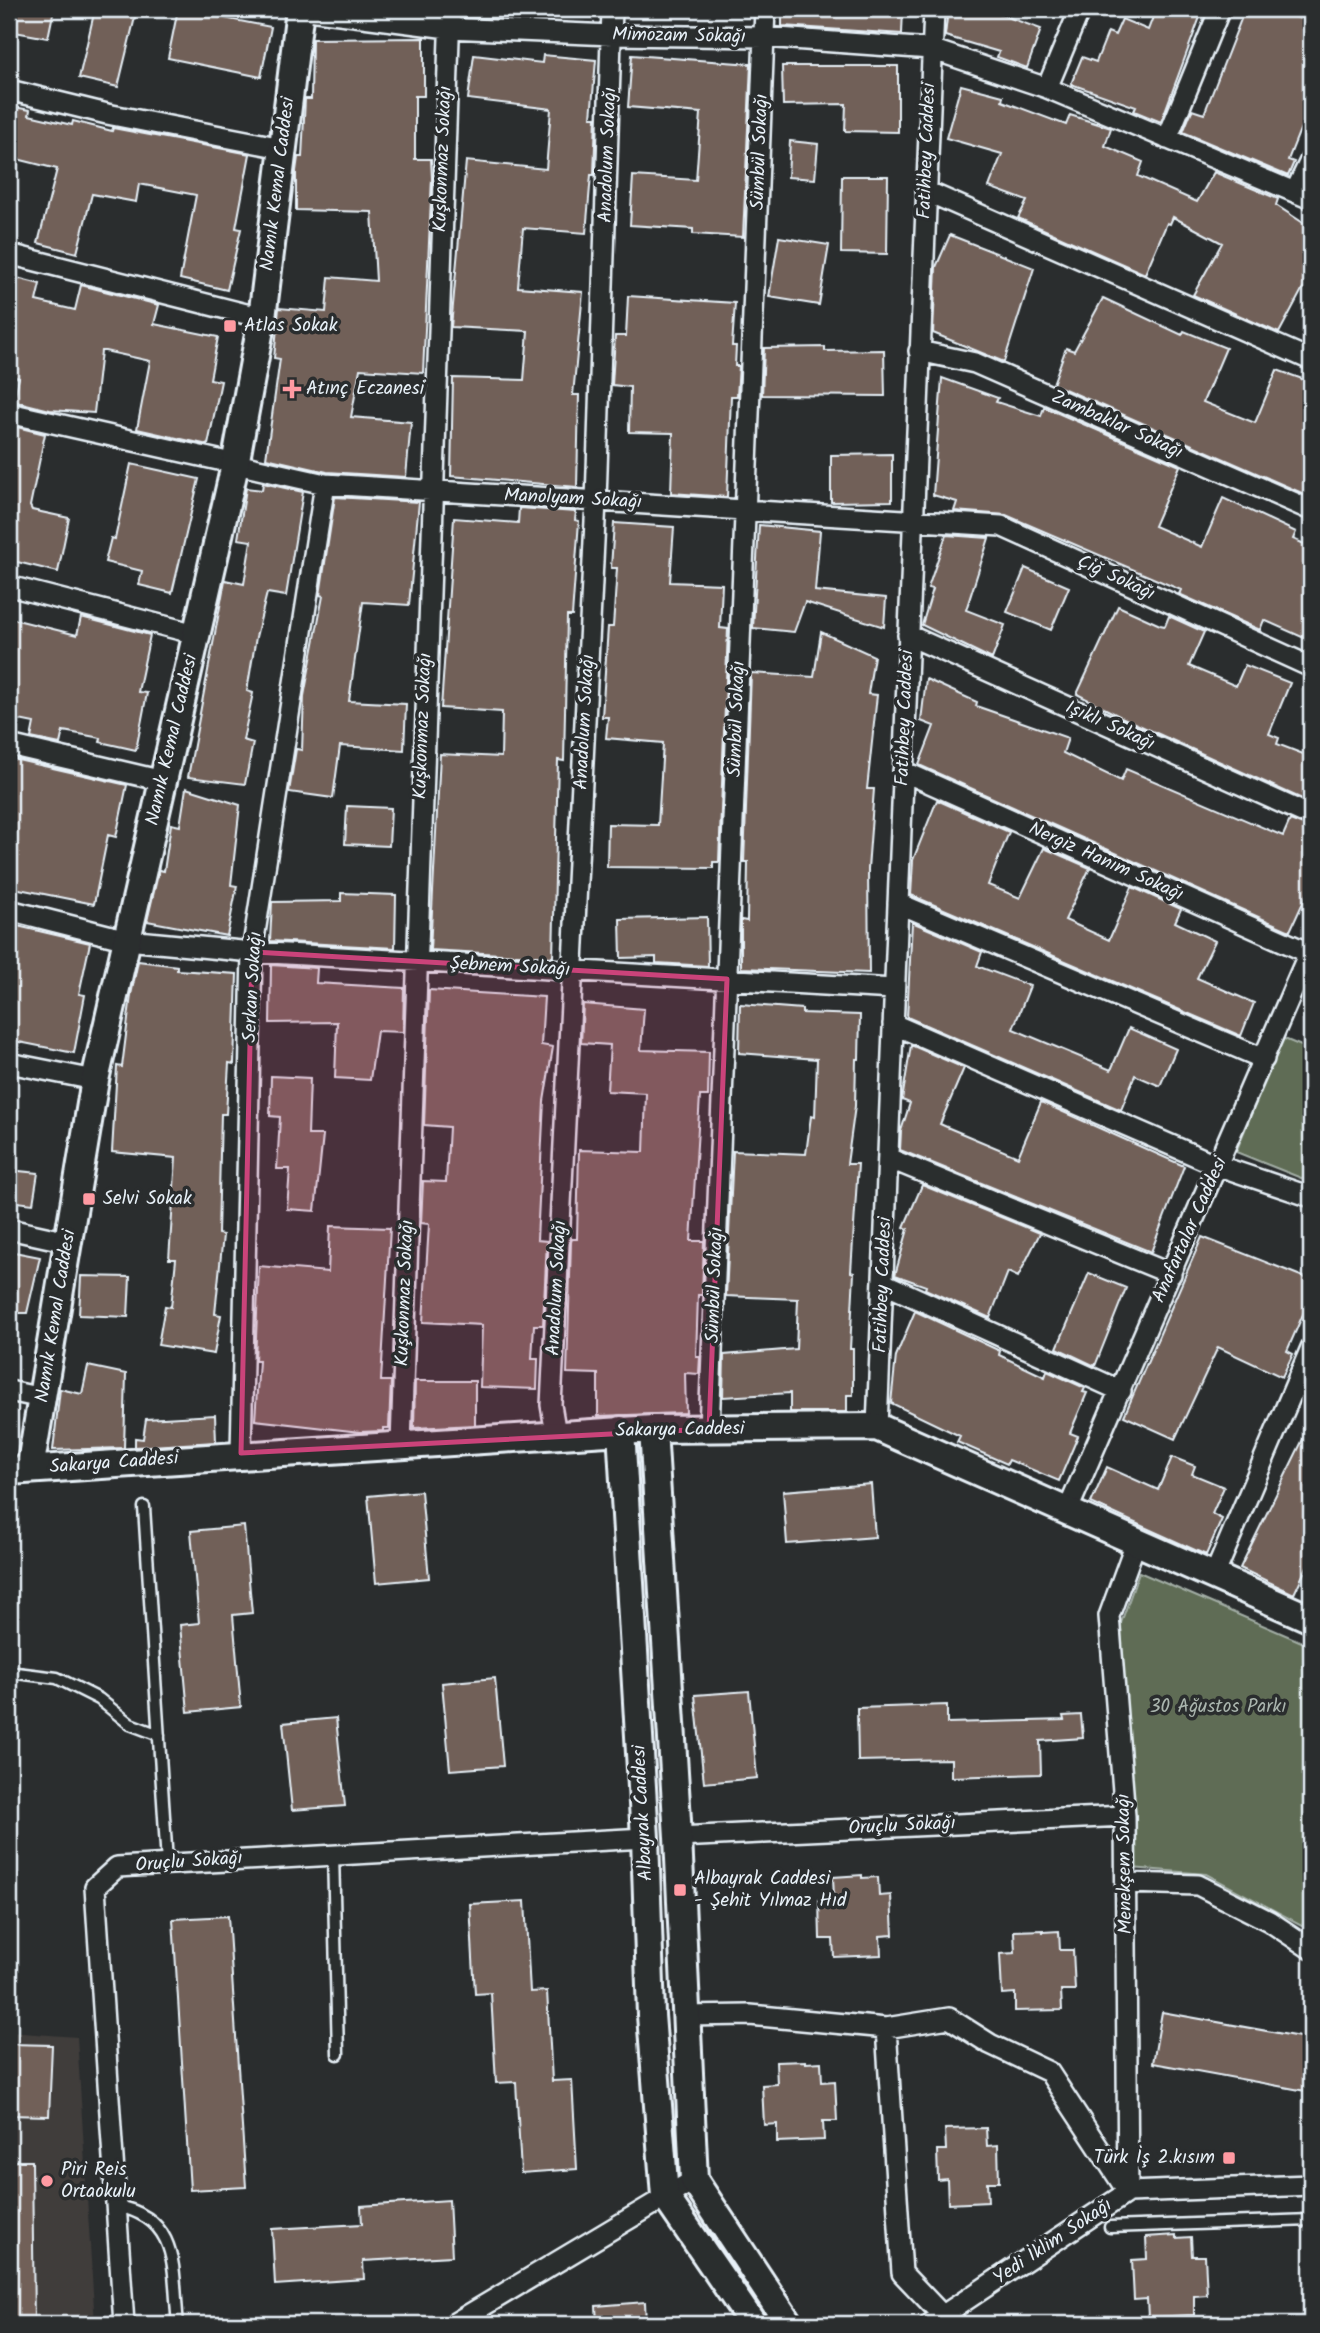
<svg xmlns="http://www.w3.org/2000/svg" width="1320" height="2333" font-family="Kalam,sans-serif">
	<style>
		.built { fill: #3f3c3b }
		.green { fill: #5e6c54; stroke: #a3aea6; stroke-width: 2 }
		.building { fill: #716059; stroke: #e8f1f8; stroke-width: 2 }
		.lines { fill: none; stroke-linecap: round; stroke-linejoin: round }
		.lane-casing { stroke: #e8f1f8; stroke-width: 15 }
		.street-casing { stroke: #e8f1f8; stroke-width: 24 }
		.secondary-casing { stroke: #e8f1f8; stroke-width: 32 }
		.lane { stroke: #2a2d2e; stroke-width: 10 }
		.street { stroke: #2a2d2e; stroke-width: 19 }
		.secondary { stroke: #2a2d2e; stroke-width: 26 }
		.marked { fill: #ca437a; fill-opacity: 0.2; stroke: #ca437a; stroke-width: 5; stroke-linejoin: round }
		.poi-dot { fill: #ff9aa2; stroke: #2a2d2e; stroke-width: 2.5 }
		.labels { text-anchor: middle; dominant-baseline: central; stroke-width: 7; stroke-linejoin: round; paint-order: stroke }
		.street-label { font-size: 19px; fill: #e8f1f8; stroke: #2a2d2e }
		.poi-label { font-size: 19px; fill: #e8f1f8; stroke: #2a2d2e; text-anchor: start }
		.park-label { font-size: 19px; fill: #aab5ae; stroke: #2a2d2e }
	</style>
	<rect width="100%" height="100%" fill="#2a2d2e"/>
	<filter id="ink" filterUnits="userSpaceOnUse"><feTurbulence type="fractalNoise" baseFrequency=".0143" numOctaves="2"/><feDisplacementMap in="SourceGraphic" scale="14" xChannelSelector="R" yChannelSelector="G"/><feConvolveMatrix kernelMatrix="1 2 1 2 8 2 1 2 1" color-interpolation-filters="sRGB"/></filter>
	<g filter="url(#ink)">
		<!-- built -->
		<path class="built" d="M9,2032L77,2037L95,2324H9Z"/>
		<!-- green -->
		<path class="green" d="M1282,1038L1311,1050V1182L1236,1152Z
			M1139,1572L1311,1646V1930L1206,1874L1131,1868L1121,1623Z"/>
		<!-- building -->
		<path class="building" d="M9,9H54L48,38L9,31Z
			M95,9H137L118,87L79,78Z
			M178,9L271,27L261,77L168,58Z
			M782,9H903L902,34L782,26Z
			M948,9H1000L999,14L1041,29L1027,68L997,57L999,52L945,36Z
			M1156,9H1203L1161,122L1134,111L1136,107L1071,84L1082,57L1096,62L1108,32L1115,35L1122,19L1148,30Z
			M1245,9H1277L1311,23V102L1288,160L1294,162L1288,176L1183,132L1192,110L1204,114Z
			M424,38V96H415V159H431L432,178L423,373L360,369L351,417L411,422L406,477L327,472L266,458L280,359L274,358L279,308L326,312L329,277L376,281L372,212L296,210V171L298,157H302L305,99H311L312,39Z
			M474,55L542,63L543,55L596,60L591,117H596L594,175H591L586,233L523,228L518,287L583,292L573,395H579L577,487L451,476L453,378L524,380L528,331L451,327L466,161L546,169L551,109L468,99Z
			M632,55L751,64L743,237L693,234V229L630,225L633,176L696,180L701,113L628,107Z
			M782,66H898V132L845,131L846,104L783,105Z
			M961,85L1003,96L1002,101L1066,125L1070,115L1111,128L1105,146L1143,162L1138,176L1197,202L1214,172L1278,199L1276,205L1311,228V292L1303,288L1279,333L1193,295L1222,243L1173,217L1170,224L1167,223L1145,274L1018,218L1027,201L989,187L1002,154L946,138Z
			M9,106L30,110L29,115L72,125L73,121L112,131L113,128L250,154L236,228L241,229L227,290L180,279L196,195L139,184L136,202L92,194L77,253L38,243L57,169L9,157Z
			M790,141L818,144L815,179L788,177Z
			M842,176H888L887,254L841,253Z
			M950,235L1034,268L1004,362L933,333L936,267Z
			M779,237L829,245L819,305L769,297Z
			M9,276L40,284L36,301L75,310L81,285L159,305L154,324L218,337L210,379L221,381L208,445L137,429L150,361L105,351H101L94,413L50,410L14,401L19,378L9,375Z
			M628,296L735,303L732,346H736L735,366H739L737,396H731L727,497L671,493L673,433L629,432L630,387L612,385L615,336H626Z
			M1103,298L1182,335L1184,331L1226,348L1203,402L1255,423L1277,370L1311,382V497L1053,384L1066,348L1074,351Z
			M825,347V351L884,350L885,396L762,395L764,348Z
			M942,378L998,398L996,402L1041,416L1044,407L1180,466L1154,526L1202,547L1223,498L1296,532L1293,539L1311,547V641L1264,620L1260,630L1179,594L1181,590L1006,515L954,511L957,502L933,495Z
			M9,425L45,434L30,506L32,510L69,518L58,572L9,560Z
			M892,454V501L831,502V455Z
			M131,464L199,479L172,593L139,585L142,571L105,562L111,538L115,539Z
			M263,483L303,492L286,596L267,593L256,637L247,691L253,693L243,740L253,743L245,784L188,777L225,580L244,584L251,541L238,539L246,488L262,490Z
			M335,497L419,502L409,605L363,602L349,701L406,704L404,750L340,746L333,798L289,792L296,749L302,750L304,696L323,596L320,595Z
			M519,508L576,512L575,520L579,521L572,616H567L564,761L558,760L553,957L430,950L440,754L501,757L502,712L441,708L454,518L518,523Z
			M614,523L674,527L670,582L722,584L720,628L728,629L719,862H713V868L607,867L608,824L658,825L663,743L606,738L608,717H602L608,627H613L617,568H611Z
			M759,525L820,531L815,591L886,598L884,627L805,602L794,632L753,628Z
			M946,535L989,538L966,610L1005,625L992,659L922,625L933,589L928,588Z
			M1025,568L1069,587L1051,630L1007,612Z
			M1118,606L1160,625L1165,626L1169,616L1204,632L1189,666L1236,686L1245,665L1290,683L1269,734L1279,738L1277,744L1311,757V803L1121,717L1077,694Z
			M81,617L150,635L138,692L147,693L136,750L100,742L101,738L63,731L60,744L31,738L34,723L9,718V618L77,635Z
			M821,632L874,656L868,694L877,695L867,789H874L868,869L869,973L741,968V920L747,921L748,862H744L751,673L814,677Z
			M926,679L977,702L976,706L1068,738L1063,753L1121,781L1126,769L1283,836L1290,820L1311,828V885L1290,931L919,765L934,726L921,721Z
			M9,758L127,785L116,837L108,835L94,904L9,887Z
			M186,788L240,805L231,885L237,886L227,936L147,921L159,870L164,871L171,824L180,826Z
			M937,800L1009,832L988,885L1020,898L1044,848L1090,868L1065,920L1109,940L1132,887L1181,909L1175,922L1215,941L1197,978L1254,1003L1241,1036L911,895L913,860Z
			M347,806L391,808L389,846L345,844Z
			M341,893L396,895L395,948L270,941L272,902L341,901Z
			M707,917L708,966L656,963V957L621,958L620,919Z
			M912,922L982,952L977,966L1030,986L1013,1029L1111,1070L1129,1028L1176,1049L1160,1086L1135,1075L1121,1110L907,1017Z
			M9,924L90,943L79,994L85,995L74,1053L9,1040V995L13,971L9,970Z
			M138,961L177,966V970L237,974L234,1064L229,1063L226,1114H221L218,1234L223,1235L215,1314L221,1315L214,1354L158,1345L165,1306L171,1307L176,1259H169L176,1158L112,1152L117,1066L122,1067L131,995Z
			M271,965L317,968L316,983L404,988L403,1032L377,1031L370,1080L335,1078L337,1022L270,1023Z
			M429,990L544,997L541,1045L553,1047L544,1101L537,1240L547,1241L543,1325H534L532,1359H538L537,1389L480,1387L482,1325L423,1322L429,1224L421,1223L423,1181L446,1182L449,1127L424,1125Z
			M583,1004L644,1009L641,1050L709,1052L708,1096H700L691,1241H704L702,1295H698L696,1357H700L699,1374L685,1373L686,1413L598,1416V1374L567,1373L571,1242L572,1239H577L579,1150L644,1152L646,1093L607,1091L610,1045L581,1043Z
			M740,1004L802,1009V1013L860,1015L859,1059H856L855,1106L847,1164H858L851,1272L854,1273L850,1349H853V1395H847V1412H790V1393L723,1397L724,1355L796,1349L798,1299L726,1296L733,1151L806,1154L811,1116L815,1117L817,1059L739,1053Z
			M911,1045L964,1068L940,1124L949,1128L1018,1157L1041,1102L1184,1166L1151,1252L900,1150L901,1131L910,1103L902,1100Z
			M271,1076L310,1078L308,1135H323L315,1211L287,1209L290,1169H277L280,1117L270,1116Z
			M9,1170L38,1173L33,1204L9,1201Z
			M922,1185L1040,1233L1018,1277L1008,1272L990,1318L925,1289L926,1286L895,1275L908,1229L904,1227Z
			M330,1226L390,1228L381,1381H391L389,1428H383V1431L360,1432L255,1420L259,1361H255L259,1266L328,1272Z
			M1202,1237L1311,1280V1296L1287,1351L1293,1354L1282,1377L1218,1347L1175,1439L1124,1416Z
			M9,1251L40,1257L27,1313H9Z
			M1089,1273L1126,1288L1095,1366L1057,1348Z
			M81,1276L130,1277L128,1317L79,1315Z
			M915,1311L1000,1351L999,1355L1045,1377L1047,1371L1085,1388L1083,1392L1087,1393L1070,1433L1078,1436L1059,1481L1009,1460L1007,1464L957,1442L960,1436L891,1403L896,1356Z
			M88,1366L126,1374L124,1448L53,1450L60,1389L82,1394Z
			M415,1381H475V1425L414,1428Z
			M215,1415L216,1442L135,1447V1438L143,1439L146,1419Z
			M1311,1423V1558L1294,1594L1240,1568Z
			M1172,1457L1195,1466L1192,1474L1224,1487L1212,1514L1222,1519L1206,1555L1091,1503L1107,1467L1158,1490Z
			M871,1484L875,1537L787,1544L783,1491Z
			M421,1491L429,1578L376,1583L368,1496Z
			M244,1526L252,1613L233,1615L241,1707L188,1712L180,1625L199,1623L191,1531Z
			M495,1678L503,1766L450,1770L442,1683Z
			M749,1691L757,1778L704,1783L695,1695Z
			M947,1705V1723L1064,1720L1063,1716L1081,1715L1083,1738L1040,1741L1041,1774L951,1777V1759L858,1761L857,1708Z
			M336,1718L345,1806L292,1810L283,1723Z
			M862,1875V1878L878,1877L879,1896L891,1895L893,1935L880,1936L881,1955L834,1957L833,1939H820L819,1899L834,1898L833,1877Z
			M525,1901L530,1992L547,1991L552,2081L572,2080L577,2169L521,2173L516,2082L496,2083L491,1993L475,1994L470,1904Z
			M228,1916L246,2187L190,2190L173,1919Z
			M1043,1930V1932L1059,1931L1060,1950H1073L1075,1990H1061L1062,2010L1015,2011V1993L1002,1994L1000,1954L1015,1953L1014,1931Z
			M1162,2012L1311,2039V2092L1153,2063Z
			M9,2044L52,2045L49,2116L9,2115Z
			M806,2061V2063L821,2062L822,2082L835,2081L837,2121H823L824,2140L777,2142V2124L764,2125L762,2085L777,2084L776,2062Z
			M986,2128L987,2146L998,2145L999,2182H987L988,2202L948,2204L947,2179L938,2180L937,2150H946L945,2129Z
			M9,2161H32L34,2324H9Z
			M449,2200L452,2256L363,2261L364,2279L275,2285L272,2229L362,2224L361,2206Z
			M1176,2235V2238L1191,2237L1192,2256H1205L1207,2295L1194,2296V2315L1148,2317L1147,2299L1134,2300L1132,2260L1147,2259L1146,2237Z
			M645,2302L646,2324H597L596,2306Z"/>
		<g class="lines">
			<defs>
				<path id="lane" d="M144,1507L167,1863
					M9,1672L57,1678L99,1699L130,1724L159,1735
					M333,1853L338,2054
					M116,2206C182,2218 172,2272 178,2324
					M1110,2227L1311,2220"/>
				<path id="street" d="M301,9L448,28L612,35L764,37L931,49L1047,88L1311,199
					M1047,88L1080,9
					M9,90L107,114L282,148
					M1167,139L1220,9
					M926,191L1311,360
					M1295,192L1311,159
					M9,254L262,318
					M919,351L975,363L1311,510
					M9,413L325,484L1001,526L1311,667
					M9,586L196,634
					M908,635L1311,816
					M9,745L163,781
					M903,771L1309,953
					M898,903L1264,1059
					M9,910L127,940L252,952L894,989
					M893,1024L1219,1166L1311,1197
					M9,1063L95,1080
					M888,1158L1171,1274
					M9,1229L68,1242
					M883,1283L1121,1391
					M9,1391L42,1398
					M877,1427L934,9
					M709,1429L765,9
					M556,1434L551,1405L596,501L612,9
					M401,1444L450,9
					M241,1453L252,952L325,484
					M1067,1512L1311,948
					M1214,1576L1311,1348
					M678,1837L1125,1816
					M1126,1883L1198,1885L1269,1921L1311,1949
					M684,2016L750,2015L886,2028L902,2273L943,2316
					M886,2028L949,2018L990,2044L1049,2072L1127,2191
					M1128,2192L1125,1816L1109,1616L1136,1542
					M124,2324L95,1887L117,1867L645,1838
					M453,2324L694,2180
					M930,2324L1128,2192L1311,2185"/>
				<path id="secondary" d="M653,1429L678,1837L694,2180L789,2324
					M621,1430L645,1838L651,2015L665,2196L753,2324
					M30,1469L95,1080L235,465L262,318L300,9
					M9,1471L653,1429L877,1427L1311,1619"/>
			</defs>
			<!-- lane casing -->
			<use href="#lane" class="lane-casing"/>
			<!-- street casing -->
			<use href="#street" class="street-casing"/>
			<!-- secondary casing -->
			<use href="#secondary" class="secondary-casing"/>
			<!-- lane -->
			<use href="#lane" class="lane"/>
			<!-- street -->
			<use href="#street" class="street"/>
			<!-- secondary -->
			<use href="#secondary" class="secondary"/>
		</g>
	</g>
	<!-- marked area -->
	<path class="marked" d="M252,952L727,979L709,1429L241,1453Z"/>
	<!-- markers -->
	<g class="poi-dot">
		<rect x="223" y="319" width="14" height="14" rx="3.5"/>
		<path d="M288.5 378.5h7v7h7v7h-7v7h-7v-7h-7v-7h7z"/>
		<rect x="82" y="1192" width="14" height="14" rx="3.5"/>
		<rect x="673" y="1883" width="14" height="14" rx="3.5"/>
		<rect x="1222" y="2151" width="14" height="14" rx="3.5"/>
		<circle cx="47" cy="2181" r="7"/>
	</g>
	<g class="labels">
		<!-- street labels -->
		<g class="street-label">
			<text transform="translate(679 36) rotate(1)">Mimozam Sokağı</text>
			<text transform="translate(927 151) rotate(-88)">Fatihbey Caddesi</text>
			<text transform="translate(760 152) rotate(-88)">Sümbül Sokağı</text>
			<text transform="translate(608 155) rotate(-88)">Anadolum Sokağı</text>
			<text transform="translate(443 159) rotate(-88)">Kuşkonmaz Sokağı</text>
			<text transform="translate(278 184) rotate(-83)">Namık Kemal Caddesi</text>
			<text transform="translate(1117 425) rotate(24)">Zambaklar Sokağı</text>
			<text transform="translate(573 499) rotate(3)">Manolyam Sokağı</text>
			<text transform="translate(1116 578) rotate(25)">Çiğ Sokağı</text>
			<text transform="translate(905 718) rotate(-88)">Fatihbey Caddesi</text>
			<text transform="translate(737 719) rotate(-88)">Sümbül Sokağı</text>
			<text transform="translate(585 722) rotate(-87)">Anadolum Sokağı</text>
			<text transform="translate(423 726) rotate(-88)">Kuşkonmaz Sokağı</text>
			<text transform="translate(1110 726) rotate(24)">Işıklı Sokağı</text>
			<text transform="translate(172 740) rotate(-77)">Namık Kemal Caddesi</text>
			<text transform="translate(1106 862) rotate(24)">Nergiz Hanım Sokağı</text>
			<text transform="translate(510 967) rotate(3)">Şebnem Sokağı</text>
			<text transform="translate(253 987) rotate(-87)">Serkan Sokağı</text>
			<text transform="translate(1190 1230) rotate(-66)">Anafartalar Caddesi</text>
			<text transform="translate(715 1285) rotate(-88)">Sümbül Sokağı</text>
			<text transform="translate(883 1285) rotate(-88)">Fatihbey Caddesi</text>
			<text transform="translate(557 1288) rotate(-87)">Anadolum Sokağı</text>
			<text transform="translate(405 1293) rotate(-88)">Kuşkonmaz Sokağı</text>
			<text transform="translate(56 1316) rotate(-81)">Namık Kemal Caddesi</text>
			<text transform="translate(680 1430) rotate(-1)">Sakarya Caddesi</text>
			<text transform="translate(114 1463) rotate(-4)">Sakarya Caddesi</text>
			<text transform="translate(643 1813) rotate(-93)">Albayrak Caddesi</text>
			<text transform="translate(902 1826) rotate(-3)">Oruçlu Sokağı</text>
			<text transform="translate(189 1862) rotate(-4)">Oruçlu Sokağı</text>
			<text transform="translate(1125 1864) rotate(-91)">Menekşem Sokağı</text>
			<text transform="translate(1053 2242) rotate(-34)">Yedi İklim Sokağı</text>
		</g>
		<!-- poi labels -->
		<g class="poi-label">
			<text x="244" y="326">Atlas Sokak</text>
			<text x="306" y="389">Atınç Eczanesi</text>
			<text x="103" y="1199">Selvi Sokak</text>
			<text x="694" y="1879">Albayrak Caddesi<tspan x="694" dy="22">- Şehit Yılmaz Hıd</tspan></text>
			<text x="1215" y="2158" text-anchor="end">Türk İş 2.kısım</text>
			<text x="61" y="2170">Piri Reis<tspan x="61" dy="22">Ortaokulu</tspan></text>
		</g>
		<!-- park labels -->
		<g class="park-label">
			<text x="1218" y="1707">30 Ağustos Parkı</text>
		</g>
	</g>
	<!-- margin -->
	<rect width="1320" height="2333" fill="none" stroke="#2a2d2e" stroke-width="35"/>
	<rect x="18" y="18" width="1285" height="2298" fill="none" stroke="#e8f1f8" stroke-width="2.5" filter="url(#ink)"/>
</svg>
